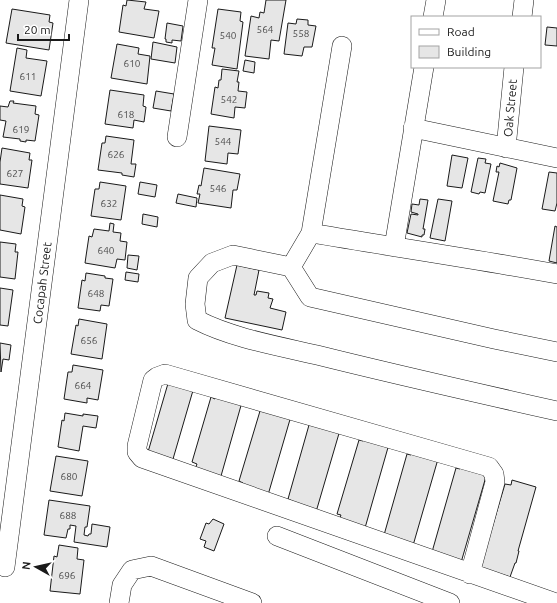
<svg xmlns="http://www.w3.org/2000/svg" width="557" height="603" font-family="Ubuntu,sans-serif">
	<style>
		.building { fill: #e6e6e6; stroke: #1a1a1a }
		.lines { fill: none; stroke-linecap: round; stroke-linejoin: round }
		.minor-casing { stroke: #1a1a1a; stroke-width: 20 }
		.minor { stroke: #fff; stroke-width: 19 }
		.labels { text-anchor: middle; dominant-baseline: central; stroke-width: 3; stroke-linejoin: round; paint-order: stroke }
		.number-label { font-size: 10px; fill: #4d4d4d }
		.street-label { font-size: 12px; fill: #1a1a1a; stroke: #fff }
	</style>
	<rect width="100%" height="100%" fill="#fff"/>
	<!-- building -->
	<path class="building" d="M127,0L146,2L144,9L159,11L154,38L119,32L123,5L126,6Z
		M266,0H286L279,41L271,40L269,59L245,56L251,16L259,18L260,12L264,13Z
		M12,9L50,15L49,22L53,23L49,50L6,43Z
		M218,9L241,12L240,21L243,22L237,69L212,65L215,48H212Z
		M297,19L308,20V25L316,26L312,47H304L302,56L284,54L288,23L296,24Z
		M167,23L183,26L181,41L172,40V43L166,42V39H165Z
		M547,27L557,28V46L545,45Z
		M153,42L177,47L175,63L151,59Z
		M117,44L139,48L138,54L150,56L147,84L111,78Z
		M17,48L27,50L26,58L47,61L41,96L10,91Z
		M245,60L255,62L254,73L243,71Z
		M222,69L239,71L237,82H239L238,91L247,92L245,108L235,107L234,118L211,114L215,87L218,88L219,80H221Z
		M110,90L144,95L143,106L146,107L144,122L134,120L133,128L105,124Z
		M156,91L174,94L171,111L153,108Z
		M10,101H14L13,103L36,106L35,114L39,115L35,141L26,140V142L20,141V139L3,137L6,121L0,120V106L8,107Z
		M209,126L241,130L238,154L228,153L227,164L205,161Z
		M106,136L134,140L131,164H136L134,177L122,175V173L98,170L102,143H105Z
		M2,148L30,153L29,160H32L28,188L0,184V162Z
		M452,155L468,158L462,188L447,186Z
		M478,158L486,159L485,163L491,164L485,193L480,192L479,194L471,192Z
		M500,163L517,168L511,200H509L508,204L493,201L499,172H496L497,166L499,167Z
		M204,168L240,174L237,190H233L231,208L198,203L200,194H197L199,185L201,186Z
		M549,172L557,173V203L555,211L542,209Z
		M100,182L126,186L121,220L91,216L95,189H99Z
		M140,182L157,185L155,197L138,194Z
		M178,194L197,198L196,207L176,203Z
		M0,195L23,199L22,206L25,207L21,234L0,230Z
		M420,199L428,200L423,229H425L424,235H422V237L407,233L411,214L418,215V214L411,212L412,204L419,205Z
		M438,199L452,201L445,241L430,238Z
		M143,214L158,217L157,227L142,224Z
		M110,223L114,224L113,232L121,233L120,241L127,242L125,260L117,259L115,268L85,263L89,236L92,237L94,229L109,231Z
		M555,226L557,227V263L549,261Z
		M0,242L16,244L15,252H18L15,279L0,277Z
		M128,255L139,256L137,270L127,268Z
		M237,265L259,270L254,295H256L257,291L269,293L268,298L273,299L270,308L286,312L282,330L225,318Z
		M126,272L139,274L138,282L125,280Z
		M86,273L105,276V278L113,279L109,306L101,305L100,311L78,308L82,280L85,281Z
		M0,288L13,290L8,326L0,325Z
		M79,319L107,324L102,359L71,354L76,325L78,326Z
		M0,343L11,345L9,360L3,359L1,372Z
		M73,365L103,370L98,400L87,398V403L64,399L68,372H72Z
		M169,380L194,387L173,459L148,452Z
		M217,394L242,402L221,476L195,469L197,464L192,462L211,397L215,399Z
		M260,411L291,416L268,495L242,487L243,483L239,481Z
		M65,413L83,416V414L98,416L96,428L83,426L79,451L58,447L62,420L64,421Z
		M309,425L340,430L316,512L288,499Z
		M364,437L389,444L365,528L339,520L341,515L337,514L359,440L363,441Z
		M412,451L438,459L412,549L384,535L407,454L411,455Z
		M56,456L88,461L82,496L50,491Z
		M461,465L487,473L460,566L432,552L456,468L460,469Z
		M512,480L536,487L518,551H519L516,563H515L510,577L480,568L505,484L511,485Z
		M49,500L90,506L87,527H85L84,535L88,536L89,534H91L92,524L110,527L107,547L74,542L76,526L70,525V529H68L66,538L44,535Z
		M213,519L224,524L214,551L204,547L206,541L200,539L206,523L209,524Z
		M59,545L78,548L77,559L84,560L80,594L50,591L54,556L57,557Z"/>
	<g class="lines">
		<defs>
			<path id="minor" d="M433,17L436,0
				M522,17L524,0
				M342,46L311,233L291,267L233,255L212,263L198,278L195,304L197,320C232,338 278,346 317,355C397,375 477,393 557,411
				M413,128L557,158
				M177,137L198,0
				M506,148L514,67
				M311,233C393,247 475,259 557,274
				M394,247L424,67
				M291,267L310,297L494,339L557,352
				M277,536L450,603
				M0,564L5,567L79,0
				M470,574L495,482L494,474L489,467L165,374L157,377L153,380L137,446V452L142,458L556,603
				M119,603L122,585L132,570L151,566L252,603"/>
		</defs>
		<!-- minor casing -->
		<use href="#minor" class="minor-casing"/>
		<!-- minor -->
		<use href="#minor" class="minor"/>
	</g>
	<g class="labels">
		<!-- number labels -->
		<g class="number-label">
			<text x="265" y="29">564</text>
			<text x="301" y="33">558</text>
			<text x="228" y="35">540</text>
			<text x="132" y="63">610</text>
			<text x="28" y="76">611</text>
			<text x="229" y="99">542</text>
			<text x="126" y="114">618</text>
			<text x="21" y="129">619</text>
			<text x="223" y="141">544</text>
			<text x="116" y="154">626</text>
			<text x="15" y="173">627</text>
			<text x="218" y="188">546</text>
			<text x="109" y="203">632</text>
			<text x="106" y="250">640</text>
			<text x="96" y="293">648</text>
			<text x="89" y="340">656</text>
			<text x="83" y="385">664</text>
			<text x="69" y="476">680</text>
			<text x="68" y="515">688</text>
			<text x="67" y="575">696</text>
		</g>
		<!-- street labels -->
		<g class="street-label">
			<text transform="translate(510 108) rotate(-85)">Oak Street</text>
			<text transform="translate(42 283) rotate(-83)">Cocapah Street</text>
		</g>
	</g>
	<!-- legend -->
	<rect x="411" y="16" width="130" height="52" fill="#ffffff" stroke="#a3a3a3"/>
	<rect x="419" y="29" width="20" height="6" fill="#ffffff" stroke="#a3a3a3"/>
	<text x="447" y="36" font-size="12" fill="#1a1a1a">Road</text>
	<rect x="419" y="46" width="20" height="12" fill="#e6e6e6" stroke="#a3a3a3"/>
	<text x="447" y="56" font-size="12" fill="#1a1a1a">Building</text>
	<!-- north arrow -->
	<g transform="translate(36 567) rotate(278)" stroke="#ffffff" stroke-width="3" paint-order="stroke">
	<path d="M0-3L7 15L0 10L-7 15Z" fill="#1a1a1a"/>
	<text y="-6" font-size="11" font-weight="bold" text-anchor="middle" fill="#1a1a1a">N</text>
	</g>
	<!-- scale -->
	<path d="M18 34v6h51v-6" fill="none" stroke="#1a1a1a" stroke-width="2"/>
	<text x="24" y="34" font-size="12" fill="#1a1a1a" stroke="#ffffff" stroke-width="3" paint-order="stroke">20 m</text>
</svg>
